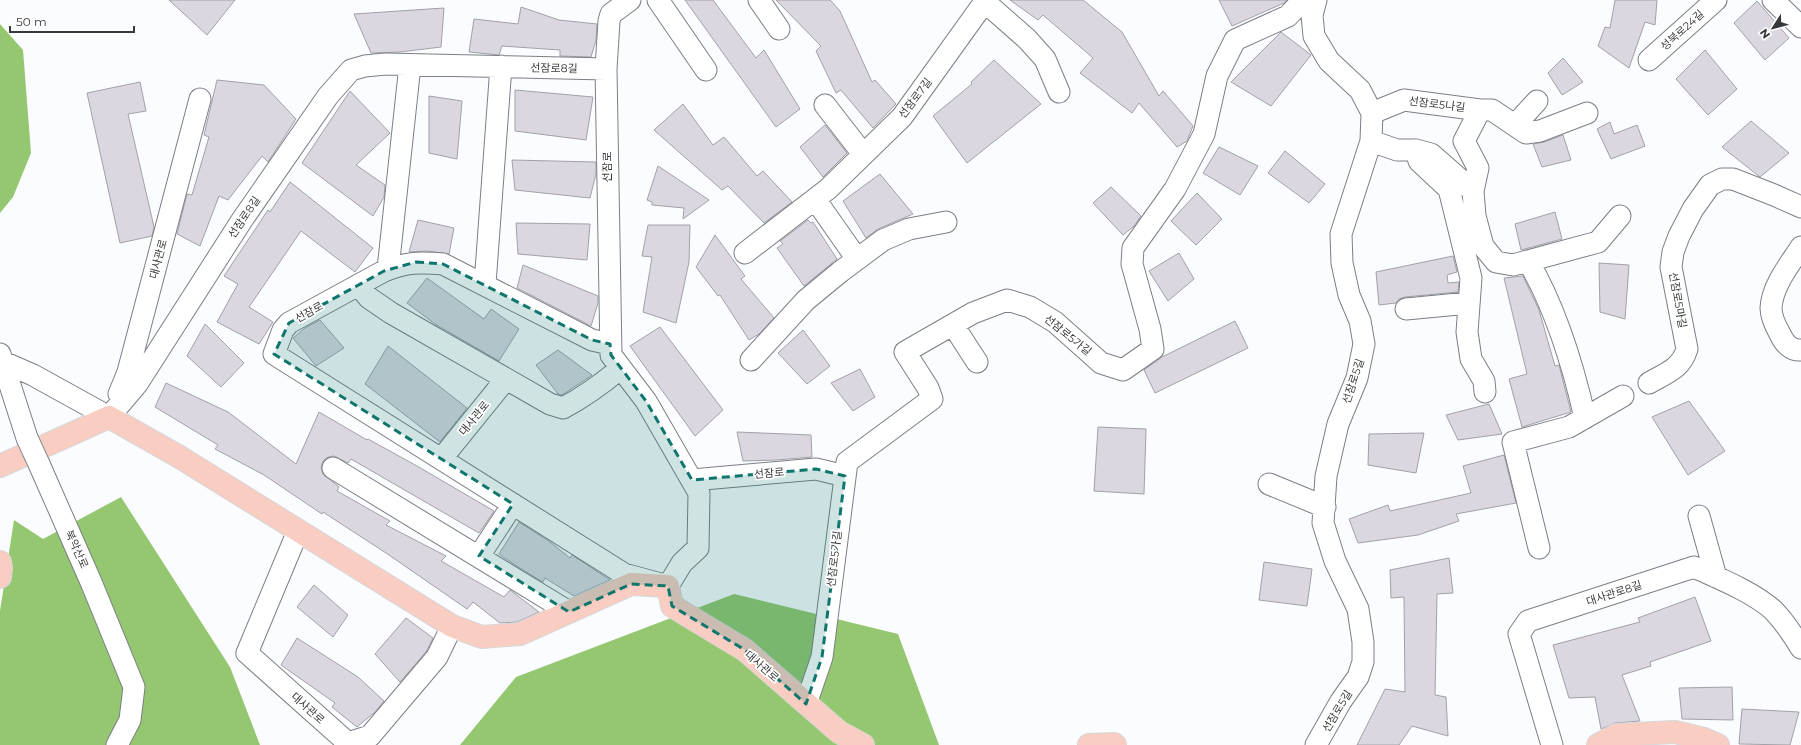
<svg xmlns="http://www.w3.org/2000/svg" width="1801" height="745" font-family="Montserrat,'Noto Sans KR',sans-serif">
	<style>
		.forest { fill: #94c76f }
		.building { fill: #dad7e0; stroke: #a3a0a8 }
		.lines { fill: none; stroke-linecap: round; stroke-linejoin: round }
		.minor-casing { stroke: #7b7f86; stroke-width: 23 }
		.major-casing { stroke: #d7d7d8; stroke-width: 24 }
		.minor { stroke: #fff; stroke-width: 21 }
		.major { stroke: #f9cdc2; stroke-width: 22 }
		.minor-bridge-casing { stroke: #7b7f86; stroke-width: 23; stroke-linecap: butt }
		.minor-bridge { stroke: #fff; stroke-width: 21 }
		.marked { fill: #0f766e; fill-opacity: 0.2; stroke: #0f766e; stroke-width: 3; stroke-dasharray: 8 5; stroke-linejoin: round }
		.labels { text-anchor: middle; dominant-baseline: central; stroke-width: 3.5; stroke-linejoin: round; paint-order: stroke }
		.street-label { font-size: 11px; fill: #37383c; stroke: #fff }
	</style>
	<rect width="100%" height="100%" fill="#fafcff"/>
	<!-- forest -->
	<path class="forest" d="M0,24L23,50L31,153L13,197L0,213Z
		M121,497L230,667L260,745H0V611L14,520L43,539Z
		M734,594L898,634L939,745H460L516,677Z"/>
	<!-- building -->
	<path class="building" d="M169,0H235L207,35Z
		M685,0H713L756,58L764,50L800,109L776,127Z
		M776,0H830L840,11L872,82L875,80L896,104L873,128L841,90L836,93L816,51L821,46Z
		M1010,0H1083L1122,32L1159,96L1163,91L1193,126L1187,141L1177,147L1139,103L1132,113L1080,73L1093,58L1043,15L1038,20Z
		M1219,0H1287L1284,3L1232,26Z
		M1615,0H1657L1655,25L1645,22L1629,68L1598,46L1605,27L1610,28Z
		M1757,1L1789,38L1765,60L1734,23Z
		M521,7L559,20L597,24L596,40L591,57L560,56V50L502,46L499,55L469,52L474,19L518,24Z
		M444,8L441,47L400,52L371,53L354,14Z
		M1281,32L1311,55L1271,106L1231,82Z
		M1705,50L1737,89L1708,115L1676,79Z
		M1563,58L1583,82L1562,95L1548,73Z
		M994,60L1041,104L967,163L933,116L972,84L971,82Z
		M217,80L264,85L296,119L268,162L262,156L228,200L219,196L200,246L177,234L187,194L192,195L209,137L204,135Z
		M140,82L146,111L128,114L154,227L152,236L120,243L87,93Z
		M515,90L593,97L586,140L515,131Z
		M350,91L390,133L356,165L385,185L384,197L373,216L302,163Z
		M429,96L462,101L457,159L429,153Z
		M683,104L713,145L724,137L757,176L763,171L792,202L764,223L728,186L722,190L654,130Z
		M1751,121L1789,153L1760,177L1722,147Z
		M1610,122L1614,134L1637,125L1645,146L1611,159L1597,129Z
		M825,125L847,153L823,177L800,147Z
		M1563,135L1571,160L1542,167L1533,144L1544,142Z
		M1219,147L1258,166L1240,195L1203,173Z
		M1285,151L1325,184L1309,203L1268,173Z
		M512,160L596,162V174L590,198L515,190Z
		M658,166L709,200L683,219L684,208L652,205V202L647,200Z
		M880,174L913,214L878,229L866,238L843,201Z
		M290,182L373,248L355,272L301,231L249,307L273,322L259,344L217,322L238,284L224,276L268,210L270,212Z
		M1111,187L1141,216L1134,226L1123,235L1093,203Z
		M1197,193L1222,219L1196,245L1171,221Z
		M1555,212L1562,239L1521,250L1515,224Z
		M418,220L454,228L449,254L427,251L409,252Z
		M808,220L811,223L813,222L837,259L804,286L777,248L783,244L780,241Z
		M516,223L590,224L587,260L518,254Z
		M648,225H690L689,262L676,323L643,312L652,257L642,256Z
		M715,235L745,276L741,279L774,318L759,334L749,340L720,295L718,296L696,267Z
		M1179,253L1194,279L1168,301L1149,271Z
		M1453,256L1457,272L1447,275L1448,283L1459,282L1458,292L1405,297L1399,299L1396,303L1379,305L1376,272Z
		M1599,263L1629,265L1625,319L1600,312Z
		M523,265L598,296V303L591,326L517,288Z
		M1523,276L1539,310L1555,366L1559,365L1571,412L1522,427L1509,379L1527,374L1504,278Z
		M427,278L484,319L491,309L519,329L499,361L435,324L407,303Z
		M320,320L344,348L316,366L293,338L305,328Z
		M1235,321L1248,348L1155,393L1144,370L1162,357Z
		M205,324L244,363L221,387L187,356Z
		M660,327L723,410L695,436L630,346Z
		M803,330L830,366L807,384L778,353Z
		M388,346L467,408L440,442L365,384Z
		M558,350L592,375L562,395L558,394L536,365Z
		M860,369L875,397L853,411L831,383Z
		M166,383L228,412L296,464L319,412L367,440L368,439L417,466L494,511L479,533L351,459L348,463L334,456L328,457L323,461L321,467L323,474L339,487L337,491L390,521L386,525L446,556L441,561L504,597L510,590L539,612L517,622L500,623L473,602L467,609L386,553L323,512L322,514L264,475L215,449L218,445L155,407Z
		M1689,401L1725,451L1688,475L1652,417Z
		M1489,404L1502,434L1458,440L1446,415Z
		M1098,427L1146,429L1144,494L1094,491Z
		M737,432L811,435L812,457L777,460L743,461Z
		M1424,433L1416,473L1368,465L1369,434Z
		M1504,455L1516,503L1456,514L1459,521L1418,535L1358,543L1349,519L1388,505L1390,511L1471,493L1463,466Z
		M519,522L550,542L570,558L572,555L610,580L574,596L545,578L543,582L523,570L499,554Z
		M1449,558L1453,593L1437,594L1435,695L1446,697L1448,736L1412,726L1399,745H1357L1385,689L1405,692L1404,597L1391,598L1390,570Z
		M1264,562L1312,569L1307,606L1259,600Z
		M314,585L348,615L333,637L297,607Z
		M1695,597L1711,641L1650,662L1651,666L1622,675L1640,721L1615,723L1601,729L1595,697L1569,698L1553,645L1640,622L1638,618Z
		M406,618L433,638L426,652L400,682L375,654Z
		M297,638L358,677L384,701L375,712L357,727L332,707L335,703L281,665Z
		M1732,687L1733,720L1682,719L1679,688Z
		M1742,709L1799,712L1790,745L1739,744Z"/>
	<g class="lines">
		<defs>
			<path id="minor" d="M658,0L706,70
				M759,0L779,29
				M1316,0L1312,15L1314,36L1329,61L1360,90L1372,113L1371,141L1341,234L1342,263L1349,295L1360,321L1364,344L1357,378L1338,424L1326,476L1323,523L1335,561L1358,609L1363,642V662L1358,677L1341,701L1316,745
				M1773,0L1801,27
				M985,2L1027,39L1045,59L1059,92
				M1649,60L1716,0
				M825,105L863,154
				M1480,110L1464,141L1478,168L1473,191L1475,216L1483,246L1496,262L1513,265L1598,242L1620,216
				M1372,113L1404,100L1480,110H1492L1526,133L1540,131L1587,113
				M1515,125L1537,101
				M1371,141L1397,150H1416L1431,154L1473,191
				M1416,150L1419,161L1449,189L1471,278L1467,332L1471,359L1484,381L1485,392
				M815,199L857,259
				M1801,247C1790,264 1772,286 1771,308C1771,316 1776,327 1780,334C1784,343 1791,351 1801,350
				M745,253L828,189L902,117L986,0
				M1528,261C1555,307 1573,365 1585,418
				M388,269L410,65
				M485,284L501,66
				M358,285L369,298L391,313L550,404L563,408C584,397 603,383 621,368
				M1406,309L1469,303
				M953,325L977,362
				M610,344L592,340L443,264C419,262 407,262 384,271L289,323L283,330L274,354L624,574L668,586L682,563L698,548L699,493L646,401L611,355L606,69L609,21L611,14L630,0
				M0,354L27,438
				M751,360L806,300L840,272L883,240L909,229L946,222
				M1,361L33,375L109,417
				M1649,383C1666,373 1681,369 1687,349L1671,267L1673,252L1679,236L1693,209L1710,185L1722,179H1733L1774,195L1801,207
				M119,394L128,372L200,99
				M109,417L137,384L242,220L328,96L351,70L365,66L385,64L606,69
				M442,458L506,379
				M39,464L91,582L134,687L130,720L117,745
				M333,468L569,612
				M692,480L816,469L845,476
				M1269,484L1325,507
				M1699,516L1716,577
				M298,531L247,653L348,743L370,736L437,657L452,626
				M1539,548L1513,442L1569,427L1623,396
				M479,556L513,504
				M806,704L822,657L847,462L932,399L928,388L905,352L973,313L1007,300L1030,307L1055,322L1101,363L1123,370L1153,349L1150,329L1132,264L1133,248L1175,189L1204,134L1217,76L1235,40L1288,16L1303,0
				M1552,745L1519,634L1528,621L1694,567C1718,578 1753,592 1773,610C1784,621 1793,635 1801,648"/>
			<path id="major" d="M0,466L109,417L178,456L452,626L482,637L520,634L631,584L668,586L672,606L745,650L839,732L863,745
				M0,562L1,568L0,577
				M1089,745L1114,744L1115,745
				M1598,745L1616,735L1675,732L1704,739L1718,745"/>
		</defs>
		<!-- minor casing -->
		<use href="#minor" class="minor-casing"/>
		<!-- major casing -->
		<use href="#major" class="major-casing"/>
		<!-- minor -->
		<use href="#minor" class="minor"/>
		<!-- major -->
		<use href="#major" class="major"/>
		<defs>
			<path id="minor-bridge" d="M27,438L39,464"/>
		</defs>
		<!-- minor-bridge casing -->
		<use href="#minor-bridge" class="minor-bridge-casing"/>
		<!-- minor-bridge -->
		<use href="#minor-bridge" class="minor-bridge"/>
	</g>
	<!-- marked area -->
	<path class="marked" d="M416,262L443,264L592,340L610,344L611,355L646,401L692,480L816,469L845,476L822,657L806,704L745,650L672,606L668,586L631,584L569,612L479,556L513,504L274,354L289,323L384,271Z"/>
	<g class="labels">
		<!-- street labels -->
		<g class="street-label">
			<text transform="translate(1682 30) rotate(-42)">성북로24길</text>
			<text transform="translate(554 68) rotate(1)">선잠로8길</text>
			<text transform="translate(915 98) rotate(-53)">선잠로7길</text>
			<text transform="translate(1437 104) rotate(7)">선잠로5나길</text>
			<text transform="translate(607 167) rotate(-90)">선잠로</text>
			<text transform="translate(244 217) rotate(-56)">선잠로8길</text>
			<text transform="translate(158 259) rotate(-75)">대사관로</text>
			<text transform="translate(1678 300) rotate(80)">선잠로5마길</text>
			<text transform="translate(309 312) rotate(-29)">선잠로</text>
			<text transform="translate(1068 335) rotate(39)">선잠로5가길</text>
			<text transform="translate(1353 381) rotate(-72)">선잠로5길</text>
			<text transform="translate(474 418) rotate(-51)">대사관로</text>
			<text transform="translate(769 473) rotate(-5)">선잠로</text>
			<text transform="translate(77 549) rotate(66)">북악산로</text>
			<text transform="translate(834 559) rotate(-83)">선잠로5가길</text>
			<text transform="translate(1614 593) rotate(-18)">대사관로8길</text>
			<text transform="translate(762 666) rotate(41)">대사관로</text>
			<text transform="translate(308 708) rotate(42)">대사관로</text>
			<text transform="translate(1337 711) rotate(-59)">선잠로5길</text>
		</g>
	</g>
	<!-- north arrow -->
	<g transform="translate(1773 28) rotate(234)" stroke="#ffffff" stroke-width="3" paint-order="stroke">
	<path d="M0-3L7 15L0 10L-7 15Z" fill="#37383c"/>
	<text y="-6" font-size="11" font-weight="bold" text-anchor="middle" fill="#37383c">N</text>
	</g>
	<!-- scale -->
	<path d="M10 26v6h124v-6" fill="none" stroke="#37383c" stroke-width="2"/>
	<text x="16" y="26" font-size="12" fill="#37383c" stroke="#ffffff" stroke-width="3" paint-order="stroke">50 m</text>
</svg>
